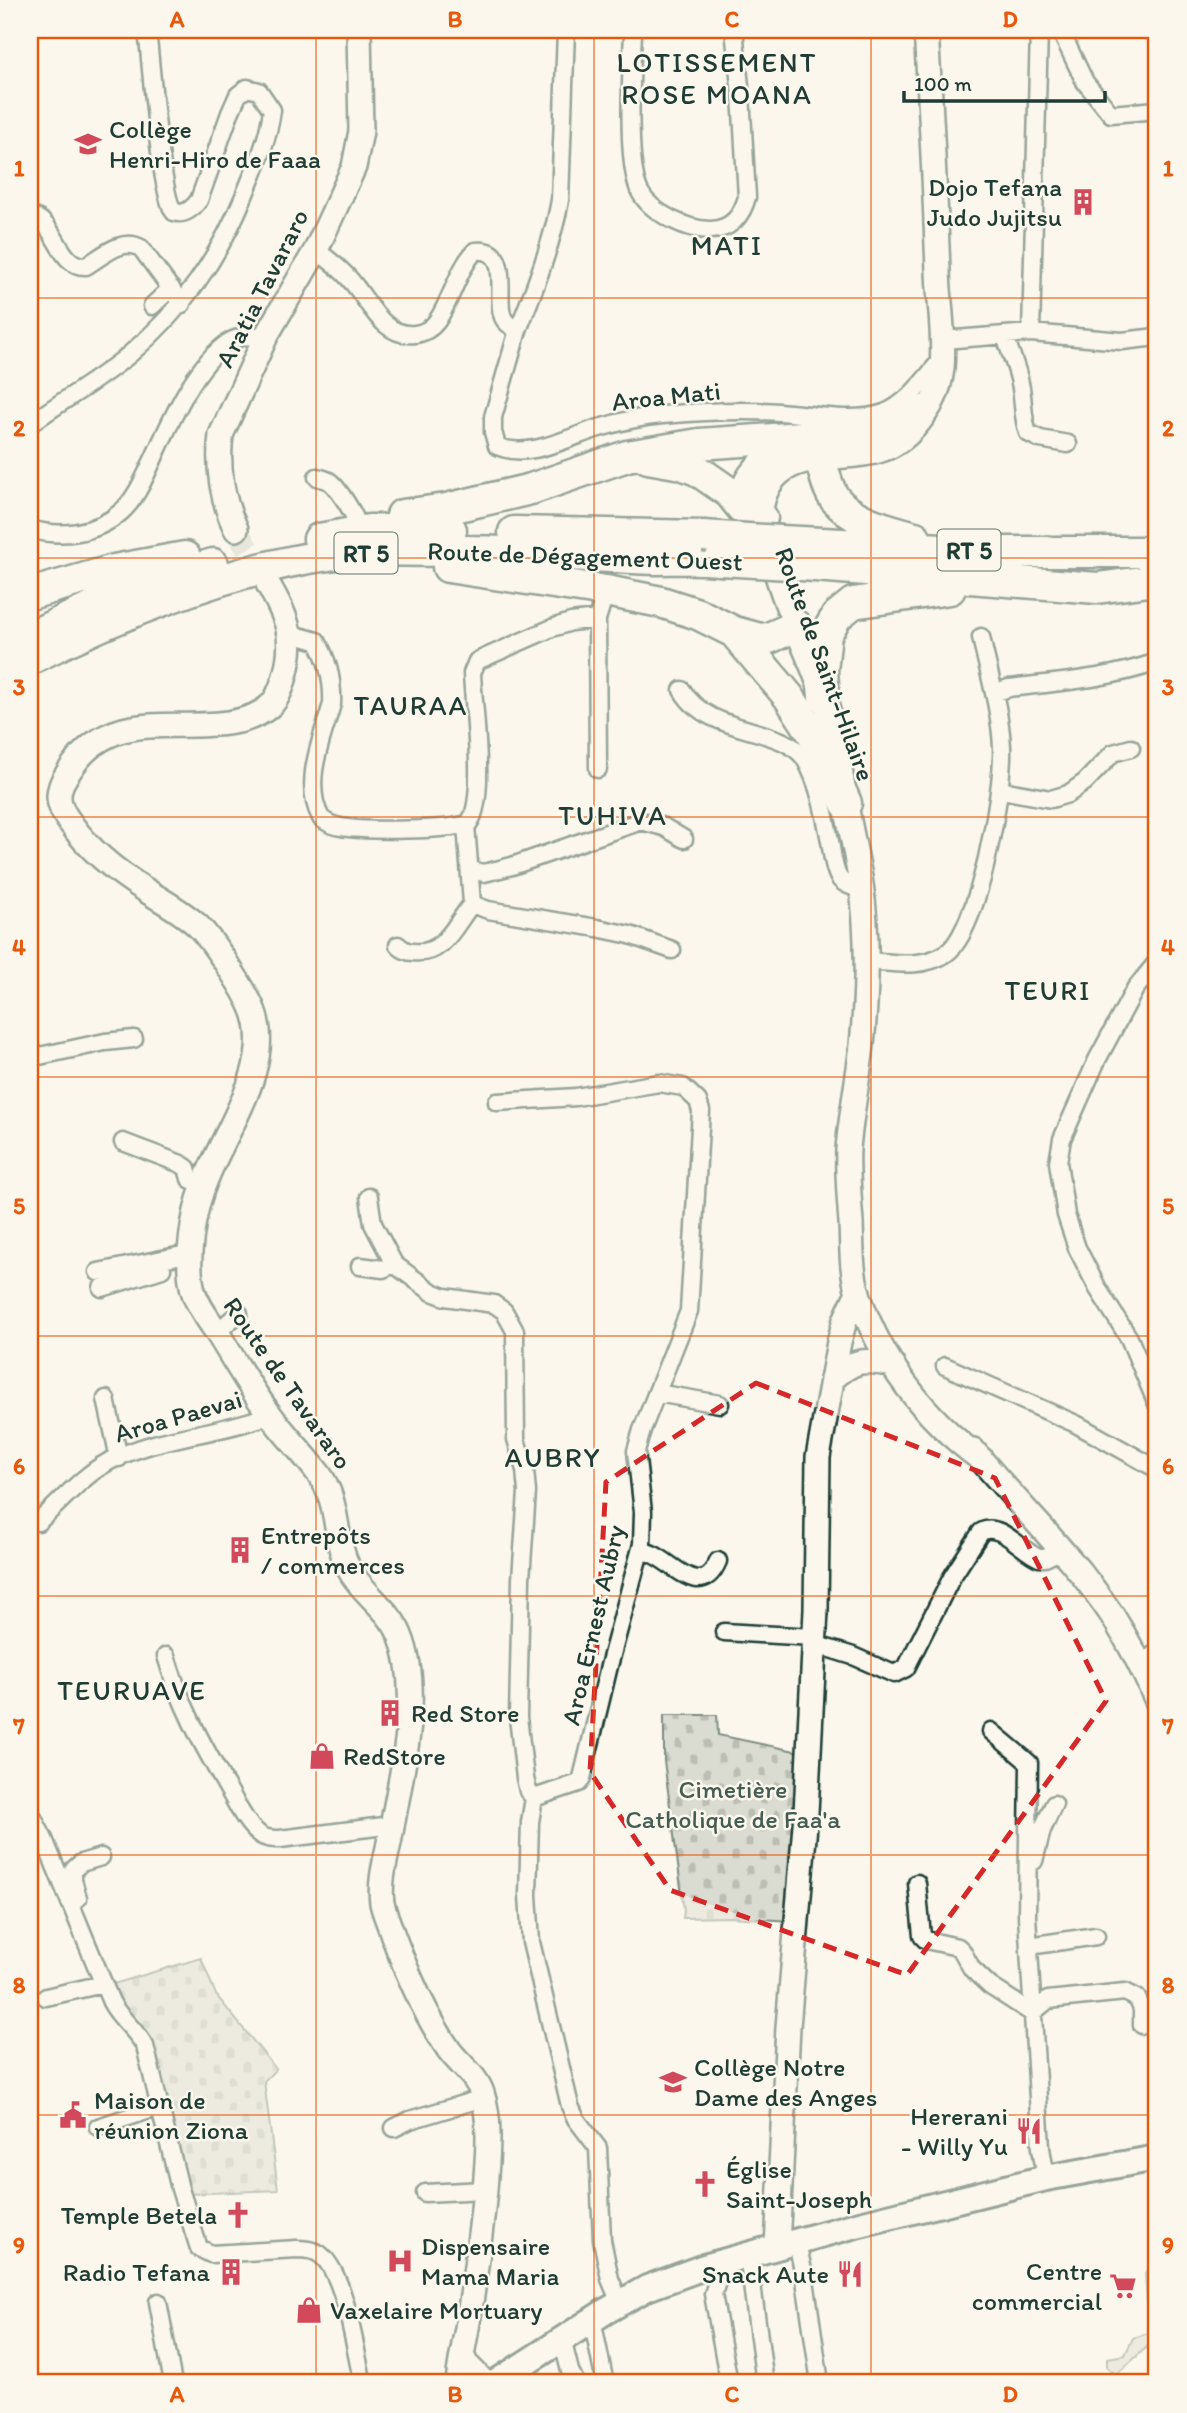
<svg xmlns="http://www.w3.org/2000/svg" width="1187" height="2413" font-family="Itim,sans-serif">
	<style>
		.green { fill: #dbdcd1; stroke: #7d8c82; stroke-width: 2 }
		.cemetery { fill: url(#cemetery-stones); stroke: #7d8c82; stroke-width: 2 }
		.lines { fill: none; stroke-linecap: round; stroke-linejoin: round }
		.secondary-tunnel { stroke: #cfd2c7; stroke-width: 23; stroke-dasharray: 23 11; stroke-linecap: butt }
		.street-casing { stroke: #1f3d34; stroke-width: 21 }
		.secondary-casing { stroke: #1f3d34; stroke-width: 28 }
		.primary-casing { stroke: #1f3d34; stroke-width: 30 }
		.highway-casing { stroke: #1f3d34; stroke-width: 35 }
		.street { stroke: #fbf7ec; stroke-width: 16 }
		.secondary { stroke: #fbf7ec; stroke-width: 23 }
		.primary { stroke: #fbf7ec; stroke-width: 24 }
		.highway { stroke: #fbf7ec; stroke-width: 30 }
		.highway-bridge-casing { stroke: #1f3d34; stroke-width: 35; stroke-linecap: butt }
		.highway-bridge { stroke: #fbf7ec; stroke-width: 30 }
		.marked { fill: none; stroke: #d62828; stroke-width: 5; stroke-dasharray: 14 9; stroke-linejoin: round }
		.grid { fill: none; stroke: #e8590c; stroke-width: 2; stroke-opacity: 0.55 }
		.labels { text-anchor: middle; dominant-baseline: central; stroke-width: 5; stroke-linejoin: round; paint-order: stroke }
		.shield { fill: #fbf7ec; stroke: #61756b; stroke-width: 2 }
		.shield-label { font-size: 24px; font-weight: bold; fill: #1f3d34 }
		.poi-label { font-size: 26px; fill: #1f3d34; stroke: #fbf7ec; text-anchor: start }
		.street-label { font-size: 26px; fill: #1f3d34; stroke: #fbf7ec }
		.park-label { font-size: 26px; fill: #455d53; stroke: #fbf7ec }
		.neighbourhood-label { font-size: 28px; letter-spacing: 2px; fill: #1f3d34; stroke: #fbf7ec }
		.neatline { fill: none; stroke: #e8590c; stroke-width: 2.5 }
		.grid-label { font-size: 23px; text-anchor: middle; font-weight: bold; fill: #e8590c }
	</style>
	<defs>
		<pattern id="cemetery-stones" width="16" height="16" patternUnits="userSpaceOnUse" patternTransform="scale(1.75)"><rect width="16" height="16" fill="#dbdcd1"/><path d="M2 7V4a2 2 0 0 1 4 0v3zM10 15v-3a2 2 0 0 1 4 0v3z" fill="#bcbeb4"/></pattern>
	</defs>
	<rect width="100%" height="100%" fill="#fbf7ec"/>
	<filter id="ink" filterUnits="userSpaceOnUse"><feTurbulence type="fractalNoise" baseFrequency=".0143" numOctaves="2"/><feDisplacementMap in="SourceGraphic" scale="14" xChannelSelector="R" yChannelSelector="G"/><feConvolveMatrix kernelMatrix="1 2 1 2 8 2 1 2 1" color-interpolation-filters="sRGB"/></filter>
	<g filter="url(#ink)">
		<!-- green -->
		<path class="green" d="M1157,2259V2338L1118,2373H1114L1107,2367V2358L1125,2355L1133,2338L1149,2333L1145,2273Z"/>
		<!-- cemetery -->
		<path class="cemetery" d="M664,1715H717L718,1735L800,1752L791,1921L731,1917L683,1918L684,1910L664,1761Z
			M201,1958L216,1995L276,2069L264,2081L278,2190L187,2194L126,2012L110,1985Z"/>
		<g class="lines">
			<!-- secondary-tunnel -->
			<path class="secondary-tunnel" d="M236,529L266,581"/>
			<defs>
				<path id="street" d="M633,30C632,65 625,163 640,192C651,213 687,230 710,230C730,230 742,216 747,197L741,95L734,30
					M1060,30L1085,82L1111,114L1157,110
					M30,216C57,220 57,267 86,266C103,256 122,237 141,248L182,304
					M316,250C329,260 342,269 352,282C369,301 383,338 415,334C424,333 431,329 437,321C452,299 457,271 475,251C512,247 496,293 502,314C504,323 511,326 518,330L493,417V432L497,446C529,460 569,437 599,428C619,422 641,417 662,415C696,412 744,410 779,412C812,414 851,424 884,413C908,404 926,377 942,359
					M152,306L171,288
					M518,330C534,291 553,242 560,200L566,30
					M1031,333L1039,30
					M1005,335C1009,351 1017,367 1020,383C1024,400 1022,417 1028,433L1040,439L1068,444
					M943,340L1031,333L1122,341L1157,337
					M30,424C63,400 99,380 130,354C183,309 218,259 244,196C256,167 268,141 272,110L259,91L247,88L238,95L230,113L199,200C193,208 184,216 174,212C160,195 151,61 147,30
					M317,477C321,478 325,479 329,481C337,486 353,512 356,521
					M30,529C60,538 96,534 121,512C135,500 144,479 152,462C169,425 194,365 229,342C240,335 254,336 266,336
					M291,634L317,641C328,660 333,682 332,704C322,739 302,783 321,818C327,823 333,826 341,827C362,831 452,831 469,823C487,799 473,705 472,673L477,661L552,628L571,622L597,619
					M682,690C708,736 783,725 805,759C819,783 825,815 830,841C832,852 833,868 839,878C844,885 854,887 862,890
					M996,692L1009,688C1059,682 1109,679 1157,662
					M598,769L597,619L606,591
					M1001,790L1051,799L1068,794L1085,782L1113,753L1131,748
					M471,870L484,873L512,866L641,821L664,827L684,839
					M472,904L488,910L597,928L630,935L672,950
					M398,945C403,950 407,952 413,952C445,956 455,923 472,904L466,825
					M866,961C892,962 921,969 945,954C979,934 1004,787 1002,747C1000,708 989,675 981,637
					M1157,962L1135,989L1097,1060L1062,1139L1058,1162L1066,1215L1077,1248L1098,1289L1129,1338L1157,1404
					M30,1058L105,1042L134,1039
					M497,1102L576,1097L659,1083L683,1087L698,1101L701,1111L689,1311L642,1430L636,1451L643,1512L642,1544L609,1666L582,1778L579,1783L534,1798L530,1822L528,1895L531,1942L570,2106L576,2119L598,2148L602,2240L610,2279L620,2303
					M123,1142L181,1164L187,1168L190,1179L203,1186
					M369,1197L373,1224L394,1264L432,1292L445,1297L494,1304L504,1311L515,1331L516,1439L525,1470L527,1492L521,1579L518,1717L525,1778L528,1791L534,1798
					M360,1266L383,1269L394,1264
					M98,1272L192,1253
					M102,1288L162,1269
					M217,1332L239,1313
					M945,1366L1076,1424L1157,1469
					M657,1393L720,1404
					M106,1399L119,1458
					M38,1522C61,1502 81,1477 108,1462C158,1435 218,1435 269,1415
					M641,1552C645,1552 649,1552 652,1554C674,1563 701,1601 718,1561
					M724,1632L814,1637
					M814,1644L853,1656L894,1674L906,1668L952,1577L981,1532C1000,1521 1021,1551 1039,1558H1045L1060,1551
					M166,1656C181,1706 202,1744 228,1789C237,1804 245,1823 259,1834C266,1839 272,1839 280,1839L392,1825
					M1140,1666L1157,1652
					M991,1731L1029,1763L1027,1916L1041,2148L1046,2178
					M30,1812L44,1839L111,2002C120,2019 136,2030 145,2046L180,2189L199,2248L211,2254L297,2249C306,2249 317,2250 323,2257C346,2279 355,2351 363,2383
					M1034,1861L1042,1830L1054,1804
					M917,1883L922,1936L926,1940L958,1947L962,1951L972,1969L990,1986L1032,2013L1048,2000L1125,1992L1137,1998L1142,2009V2025
					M78,1898L73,1880V1870L81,1863L101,1857
					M1029,1949L1036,1945L1096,1936
					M46,1997L103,1984
					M98,2127L159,2107
					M394,2128L410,2120L483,2098
					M425,2193L484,2190
					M797,2242L805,2280L820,2383
					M748,2254L765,2383
					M724,2261L713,2294L729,2383
					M158,2302L173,2383
					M592,2319L605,2383
					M562,2339L570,2371L576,2383
					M462,2346L469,2362L490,2383"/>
				<path id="secondary" d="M926,30C931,110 935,191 938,271C939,303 945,336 942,368C941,380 936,395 930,406C919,424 904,442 884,449C843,465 775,443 762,504C758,522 772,556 777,575C789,616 809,654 823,695C836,731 839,768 846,805C851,832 857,858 861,884C869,937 867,992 862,1045C858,1080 851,1114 848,1149C847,1173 849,1197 851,1222C852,1246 851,1270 858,1293C879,1359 926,1420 981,1459
					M744,516C730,472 778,447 814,437C829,433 846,438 862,434C884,428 906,415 927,406
					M236,529C222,501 217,467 221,435L266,336L316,250L354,167L361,131L359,30
					M268,584C287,618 296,636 285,676C282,686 279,697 271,705C237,737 166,718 123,730C102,736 84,749 72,767C63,779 55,792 61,807C63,813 68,820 72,825C91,852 117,872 144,889C162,901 182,911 198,926C213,941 243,987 252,1007C278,1066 220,1135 202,1190C193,1216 186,1259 192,1286C195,1303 209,1320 218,1334C235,1361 251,1390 271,1416C286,1436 304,1454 319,1474C340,1502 333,1537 348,1567C361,1593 389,1608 400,1635C424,1694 400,1777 390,1838C386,1859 379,1881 382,1903C384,1913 389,1923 392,1933C407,1973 425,2015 449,2050C460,2065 476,2075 482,2093C492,2123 487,2159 485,2190C481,2230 476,2269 470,2309C467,2334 460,2358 458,2383
					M832,1379C855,1359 863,1359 893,1365
					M973,1450C1018,1505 1072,1555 1112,1615C1129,1642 1144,1671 1157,1701
					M777,2247L788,2027L806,1813L816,1610L818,1457L839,1342L845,1320L858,1292"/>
				<path id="primary" d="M495,2383L606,2311L647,2288L704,2267L856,2225L1046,2178L1157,2158"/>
				<path id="highway" d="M781,450L801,449L819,457C825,471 826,487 835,499C853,522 888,529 915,537
					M648,458L682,464L697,470L730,493L742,508L762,518
					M402,515L446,509L531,489L627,456L699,444L816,436
					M514,532L703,536
					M319,539L369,530H451
					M781,541L1004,552H1157
					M789,564L1097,588L1157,580
					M448,567L606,591L661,602L698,614L734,632L789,697L821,746L846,803
					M30,594L114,570L185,557
					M734,632L760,639L769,638L796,626
					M32,636C90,607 150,582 213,564
					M30,659C117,615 232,568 329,555C373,548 421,551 466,551C530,552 593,557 657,559C678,559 699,558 720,560
					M824,697L822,671L826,634L837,616L853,603L950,589"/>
			</defs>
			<!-- street casing -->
			<use href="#street" class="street-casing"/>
			<!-- secondary casing -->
			<use href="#secondary" class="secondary-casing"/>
			<!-- primary casing -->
			<use href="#primary" class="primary-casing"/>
			<!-- highway casing -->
			<use href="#highway" class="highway-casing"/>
			<!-- street -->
			<use href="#street" class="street"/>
			<!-- secondary -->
			<use href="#secondary" class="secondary"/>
			<!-- primary -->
			<use href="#primary" class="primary"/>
			<!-- highway -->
			<use href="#highway" class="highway"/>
			<defs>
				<path id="highway-bridge" d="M703,536L781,541
					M720,560L789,564"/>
			</defs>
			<!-- highway-bridge casing -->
			<use href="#highway-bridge" class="highway-bridge-casing"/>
			<!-- highway-bridge -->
			<use href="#highway-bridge" class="highway-bridge"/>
		</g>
	</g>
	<!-- marked area -->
	<path d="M0 0H1187V2413H0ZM756,1383L995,1478L1106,1701L907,1975L670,1890L590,1772L606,1482Z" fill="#fbf7ec" fill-opacity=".55" fill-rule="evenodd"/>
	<path class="marked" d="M756,1383L995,1478L1106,1701L907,1975L670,1890L590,1772L606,1482Z"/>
	<!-- grid -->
	<path class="grid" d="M316,30V2383M594,30V2383M871,30V2383M30,298H1157M30,558H1157M30,817H1157M30,1077H1157M30,1336H1157M30,1596H1157M30,1855H1157M30,2115H1157"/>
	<!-- icons -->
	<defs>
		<symbol id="school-bare" viewBox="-9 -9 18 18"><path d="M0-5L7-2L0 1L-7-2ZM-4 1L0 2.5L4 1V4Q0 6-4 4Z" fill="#d1495b" stroke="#fbf7ec" stroke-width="2.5" paint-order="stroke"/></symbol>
		<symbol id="building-bare" viewBox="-9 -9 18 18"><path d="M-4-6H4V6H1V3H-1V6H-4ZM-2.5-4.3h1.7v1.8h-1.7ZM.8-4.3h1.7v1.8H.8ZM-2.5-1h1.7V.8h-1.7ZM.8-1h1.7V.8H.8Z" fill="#d1495b" stroke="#fbf7ec" stroke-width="2.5" paint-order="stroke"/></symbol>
		<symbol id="shop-bare" viewBox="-9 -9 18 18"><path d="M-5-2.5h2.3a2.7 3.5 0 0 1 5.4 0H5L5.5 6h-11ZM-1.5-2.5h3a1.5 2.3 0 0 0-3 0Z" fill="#d1495b" stroke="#fbf7ec" stroke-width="2.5" paint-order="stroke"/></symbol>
		<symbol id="civic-bare" viewBox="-9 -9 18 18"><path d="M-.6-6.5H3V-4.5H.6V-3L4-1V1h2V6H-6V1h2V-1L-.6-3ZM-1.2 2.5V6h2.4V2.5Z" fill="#d1495b" stroke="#fbf7ec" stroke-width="2.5" paint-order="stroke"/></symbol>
		<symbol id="restaurant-bare" viewBox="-9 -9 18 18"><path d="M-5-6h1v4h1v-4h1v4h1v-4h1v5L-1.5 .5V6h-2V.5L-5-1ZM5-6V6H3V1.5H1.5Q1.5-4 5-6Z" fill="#d1495b" stroke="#fbf7ec" stroke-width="2.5" paint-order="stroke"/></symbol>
		<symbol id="church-bare" viewBox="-9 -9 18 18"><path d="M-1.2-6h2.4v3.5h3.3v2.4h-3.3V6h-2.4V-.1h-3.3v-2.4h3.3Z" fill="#d1495b" stroke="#fbf7ec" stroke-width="2.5" paint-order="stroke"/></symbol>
		<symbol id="hospital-bare" viewBox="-9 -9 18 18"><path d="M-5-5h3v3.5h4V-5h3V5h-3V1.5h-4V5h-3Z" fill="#d1495b" stroke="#fbf7ec" stroke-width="2.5" paint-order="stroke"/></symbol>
		<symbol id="supermarket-bare" viewBox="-9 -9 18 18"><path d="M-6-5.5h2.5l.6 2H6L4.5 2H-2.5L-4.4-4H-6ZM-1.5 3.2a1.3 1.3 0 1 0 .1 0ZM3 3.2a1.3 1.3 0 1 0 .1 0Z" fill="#d1495b" stroke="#fbf7ec" stroke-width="2.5" paint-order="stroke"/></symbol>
	</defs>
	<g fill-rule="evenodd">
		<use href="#school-bare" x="69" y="125" width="38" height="38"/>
		<use href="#building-bare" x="1064" y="183" width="38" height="38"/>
		<use href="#building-bare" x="221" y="1531" width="38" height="38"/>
		<use href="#building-bare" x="371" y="1694" width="38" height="38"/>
		<use href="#shop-bare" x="303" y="1737" width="38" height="38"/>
		<use href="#school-bare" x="654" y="2063" width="38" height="38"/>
		<use href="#civic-bare" x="54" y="2096" width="38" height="38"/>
		<use href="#restaurant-bare" x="1010" y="2112" width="38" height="38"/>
		<use href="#church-bare" x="686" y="2165" width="38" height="38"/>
		<use href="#church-bare" x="219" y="2196" width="38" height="38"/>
		<use href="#hospital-bare" x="381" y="2242" width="38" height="38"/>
		<use href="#building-bare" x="212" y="2253" width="38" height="38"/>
		<use href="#restaurant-bare" x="831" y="2255" width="38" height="38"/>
		<use href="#supermarket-bare" x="1104" y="2267" width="38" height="38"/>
		<use href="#shop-bare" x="290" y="2291" width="38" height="38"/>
	</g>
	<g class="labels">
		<!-- shield labels -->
		<g class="shield">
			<rect x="937.5" y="529.5" width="63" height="41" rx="5"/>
			<rect x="334.5" y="532.5" width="63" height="41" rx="5"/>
		</g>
		<g class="shield-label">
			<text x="969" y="550">RT 5</text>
			<text x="366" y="553">RT 5</text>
		</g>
		<!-- poi labels -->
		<g class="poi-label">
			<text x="109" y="129">Collège<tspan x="109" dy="30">Henri-Hiro de Faaa</tspan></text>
			<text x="1062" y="187" text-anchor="end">Dojo Tefana<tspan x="1062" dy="30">Judo Jujitsu</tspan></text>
			<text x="261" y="1535">Entrepôts<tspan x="261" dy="30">/ commerces</tspan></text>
			<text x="411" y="1713">Red Store</text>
			<text x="343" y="1756">RedStore</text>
			<text x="694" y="2067">Collège Notre<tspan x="694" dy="30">Dame des Anges</tspan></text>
			<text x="94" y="2100">Maison de<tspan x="94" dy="30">réunion Ziona</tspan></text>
			<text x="1008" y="2116" text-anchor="end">Hererani<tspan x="1008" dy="30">- Willy Yu</tspan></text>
			<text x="726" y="2169">Église<tspan x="726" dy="30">Saint-Joseph</tspan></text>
			<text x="217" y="2215" text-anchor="end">Temple Betela</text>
			<text x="421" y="2246">Dispensaire<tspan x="421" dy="30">Mama Maria</tspan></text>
			<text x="1102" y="2271" text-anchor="end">Centre<tspan x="1102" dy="30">commercial</tspan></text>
			<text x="210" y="2272" text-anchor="end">Radio Tefana</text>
			<text x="829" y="2274" text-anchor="end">Snack Aute</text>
			<text x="330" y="2310">Vaxelaire Mortuary</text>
		</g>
		<!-- street labels -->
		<g class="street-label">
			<text transform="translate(262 288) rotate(-63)">Aratia Tavararo</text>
			<text transform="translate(666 396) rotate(-6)">Aroa Mati</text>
			<text transform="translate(585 556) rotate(2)">Route de Dégagement Ouest</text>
			<text transform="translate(825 664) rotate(70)">Route de Saint-Hilaire</text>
			<text transform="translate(288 1383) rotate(55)">Route de Tavararo</text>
			<text transform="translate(178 1416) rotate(-16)">Aroa Paevai</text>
			<text transform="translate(593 1625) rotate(-77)">Aroa Ernest Aubry</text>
		</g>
		<!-- park labels -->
		<g class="park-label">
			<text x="733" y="1789">Cimetière<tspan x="733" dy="30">Catholique de Faa'a</tspan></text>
		</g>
		<!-- neighbourhood labels -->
		<g class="neighbourhood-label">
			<text x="717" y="62">LOTISSEMENT<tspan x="717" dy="32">ROSE MOANA</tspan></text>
			<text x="727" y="245">MATI</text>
			<text x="411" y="705">TAURAA</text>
			<text x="613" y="815">TUHIVA</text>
			<text x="1048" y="990">TEURI</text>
			<text x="553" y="1457">AUBRY</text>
			<text x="132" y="1690">TEURUAVE</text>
		</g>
	</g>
	<!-- margin -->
	<rect width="1187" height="2413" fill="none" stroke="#fbf7ec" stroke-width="77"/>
	<!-- scale -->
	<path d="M904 91v10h201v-10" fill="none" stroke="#1f3d34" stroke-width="3.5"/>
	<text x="914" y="91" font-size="21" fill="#1f3d34" stroke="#fbf7ec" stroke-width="5" paint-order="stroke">100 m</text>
	<rect x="38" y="38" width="1110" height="2336" class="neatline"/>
	<g class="grid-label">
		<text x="177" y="27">A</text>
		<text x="455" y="27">B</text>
		<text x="732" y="27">C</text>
		<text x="1010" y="27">D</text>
		<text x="19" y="176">1</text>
		<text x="1168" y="176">1</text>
		<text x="19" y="436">2</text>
		<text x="1168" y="436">2</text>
		<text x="19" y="695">3</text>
		<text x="1168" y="695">3</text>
		<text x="19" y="955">4</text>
		<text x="1168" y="955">4</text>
		<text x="19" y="1214">5</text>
		<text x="1168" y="1214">5</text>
		<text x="19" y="1474">6</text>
		<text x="1168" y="1474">6</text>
		<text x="19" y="1734">7</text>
		<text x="1168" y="1734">7</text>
		<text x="19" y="1993">8</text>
		<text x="1168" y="1993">8</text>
		<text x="19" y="2253">9</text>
		<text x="1168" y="2253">9</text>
		<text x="177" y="2402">A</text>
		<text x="455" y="2402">B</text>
		<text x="732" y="2402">C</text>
		<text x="1010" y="2402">D</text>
	</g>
</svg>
